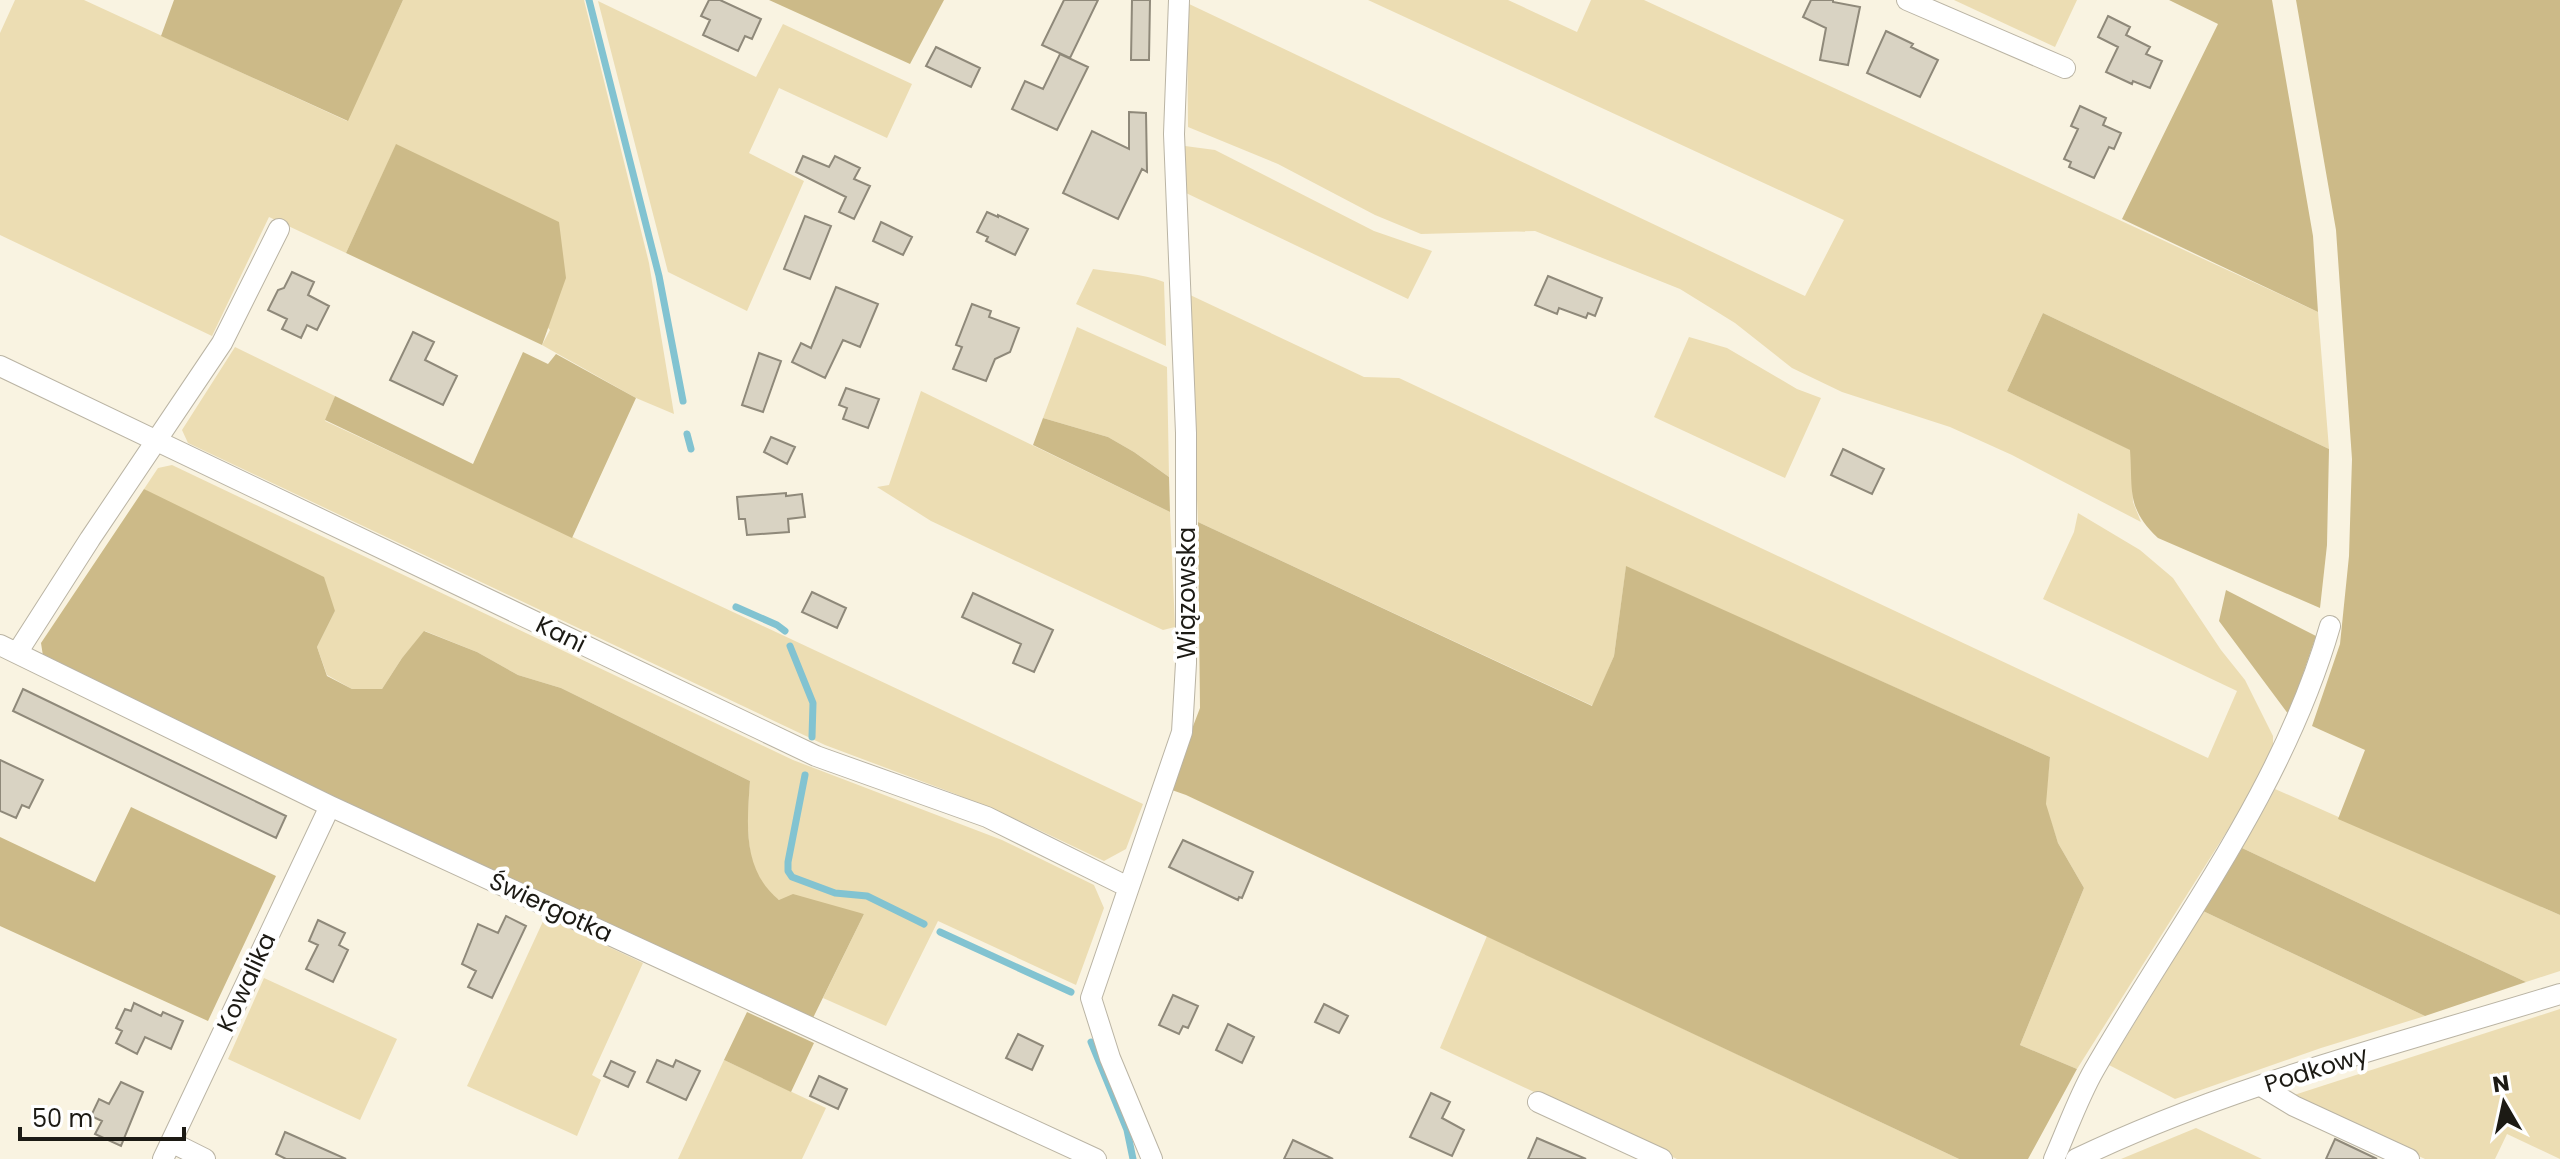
<svg xmlns="http://www.w3.org/2000/svg" width="2560" height="1159" font-family="Poppins,sans-serif">
	<style>
		.green { fill: #ecddb3 }
		.forest { fill: #ccba88 }
		.lines { fill: none; stroke-linecap: round; stroke-linejoin: round }
		.stream { stroke: #82c3d1; stroke-width: 7 }
		.building { fill: #d9d3c3; stroke: #8f897a; stroke-width: 2 }
		.minor-casing { stroke: #bab4a4; stroke-width: 22 }
		.minor { stroke: #fff; stroke-width: 20 }
		.labels { text-anchor: middle; dominant-baseline: central; stroke-width: 8; stroke-linejoin: round; paint-order: stroke }
		.street-label { font-size: 24px; fill: #1c1a14; stroke: #fff }
	</style>
	<rect width="100%" height="100%" fill="#f9f3e1"/>
	<!-- green -->
	<path class="green" d="M15,0H84L347,121L403,0H584L649,263L674,414L636,398L542,345L550,330L396,145L346,253L269,217L212,336L0,235V33Z
		M1368,0H1508L1577,32L1591,0H1644L2318,312L2329,449L2043,313L2007,391L2131,450L2133,502L2141,522L2012,455L1950,427L1842,392L1792,368L1735,323L1680,289L1535,231L1421,234L1375,215L1278,164L1188,127L1187,3L1805,296L1844,220Z
		M1954,0H2077L2055,47Z
		M598,1L756,77L783,24L912,84L887,138L779,88L749,153L804,181L747,311L668,272Z
		M1185,146L1215,150L1374,231L1432,251L1408,299L1186,193Z
		M1093,269C1116,273 1142,273 1164,282L1166,346L1076,304Z
		M1188,294L1364,377L1399,378L2208,758L2237,691L2043,599L2074,532L2078,513L2140,550L2173,578L2221,650L2245,680L2273,736V752L2258,782L2077,1069L2020,1045L2084,888L2058,843L2045,804L2050,757L1626,567L1614,656L1593,706L1198,522Z
		M1077,327L1167,367L1169,477L1134,452L1108,437L1043,418Z
		M1689,337L1727,348L1797,389L1821,398L1785,478L1654,417Z
		M235,347L335,396L325,421L1143,804L1126,849L1104,861L1018,820L953,793L825,745L188,443L182,430Z
		M921,391L1170,512L1175,627L1163,630L931,521L877,487L889,485Z
		M172,465L793,760L1002,840L1094,885L1104,908L1076,985L938,921L886,1026L823,998L864,914C846,911 790,906 777,899C742,878 747,815 750,781L561,688L518,675L477,652L425,631L402,658L382,689H352L327,675L317,647L335,611L144,489L158,468Z
		M2275,789L2560,915V971L2526,982L2242,848Z
		M2203,911L2425,1016L2321,1048L2175,1099L2109,1065Z
		M545,917L643,963L592,1075L601,1080L577,1136L467,1086Z
		M1487,936L1959,1159H1677L1440,1048Z
		M264,978L397,1039L360,1120L228,1059Z
		M2560,1009V1159L2507,1134L2495,1159H2425L2291,1096Z
		M724,1060L826,1108L802,1159H678Z
		M2196,1128L2262,1159H2121Z"/>
	<!-- forest -->
	<path class="forest" d="M174,0H403L348,121L161,36Z
		M769,0H944L910,64Z
		M2169,0H2272L2313,236L2318,312L2122,219L2218,24Z
		M2296,0H2560V915L2338,819L2365,750L2312,726L2340,644L2349,556L2352,459L2336,230Z
		M396,144L559,222L566,278L542,345L346,253Z
		M2043,313L2329,449L2327,545L2320,608L2158,538C2126,508 2133,490 2130,450L2007,391Z
		M523,352L548,364L556,354L636,398L572,538L325,420L335,396L473,464Z
		M1043,418L1108,437L1134,452L1169,477L1170,512L1033,445Z
		M144,489L324,577L335,611L317,647L327,676L352,689H382L402,658L424,631L477,652L518,675L561,688L750,781C747,824 742,870 779,900L793,894L864,914L812,1020L375,817L43,656L41,643Z
		M1198,522L1592,706L1614,656L1626,566L2050,757L2046,804L2058,843L2084,888L2020,1045L2077,1069L2028,1159H1959L1186,795L1169,789L1200,708Z
		M2226,590L2316,636L2289,715L2219,621Z
		M131,807L276,876L208,1021L0,926V837L95,882Z
		M2242,848L2526,982L2425,1016L2203,911Z
		M747,1012L814,1043L791,1092L724,1060Z"/>
	<g class="lines">
		<!-- stream -->
		<path class="stream" d="M589,0L659,276L683,401
			M687,434L691,449
			M736,607L777,625L785,631
			M790,646L813,703L812,737
			M805,775L788,862V871L792,877L835,893L867,896L924,924
			M940,932L1071,992
			M1091,1042L1127,1130L1133,1159"/>
	</g>
	<!-- building -->
	<path class="building" d="M709,0H720L761,19L752,39L745,36L738,51L703,35L710,20L701,16Z
		M1064,0H1098L1070,58L1042,45Z
		M1132,0H1150L1149,60H1131Z
		M1811,0H1833V2L1860,7L1848,65L1820,60L1826,28L1803,17Z
		M2108,16L2130,27L2126,35L2150,47L2146,54L2162,61L2150,88L2133,81L2132,84L2106,72L2118,47L2098,37Z
		M1886,31L1913,44L1911,47L1938,60L1920,97L1867,73Z
		M936,47L980,68L971,87L926,66Z
		M1060,54L1088,67L1057,130L1012,109L1025,81L1043,89Z
		M2080,106L2106,118L2103,125L2121,133L2114,149L2109,147L2094,178L2069,167L2071,162L2064,159L2078,129L2071,126Z
		M1129,112L1146,113L1147,172L1142,169L1118,219L1063,193L1092,131L1129,149Z
		M803,156L829,167L835,156L860,168L854,179L870,186L854,219L839,212L846,197L796,172Z
		M987,212L998,217V215L1028,229L1015,255L986,241L988,237L977,232Z
		M805,216L831,226L810,279L784,269Z
		M881,222L912,237L903,255L873,241Z
		M292,272L314,282L308,295L329,306L317,330L307,325L301,338L282,329L287,319L268,310L278,290L284,288Z
		M1548,276L1602,298L1595,316L1588,313L1586,318L1559,308L1557,314L1535,305Z
		M836,287L878,304L860,347L843,340L825,378L792,362L801,343L811,348Z
		M972,304L991,311L989,317L1019,328L1010,352L995,359L986,381L953,369L962,347L956,345Z
		M413,332L434,342L425,360L457,376L443,405L390,380Z
		M759,353L781,361L763,412L742,405Z
		M846,388L879,399L868,428L843,419L847,408L839,405Z
		M771,437L795,447L787,464L764,452Z
		M1843,449L1884,469L1872,494L1831,475Z
		M786,493V496L802,494L805,517L788,519L789,532L747,535L745,519H739L737,497Z
		M812,592L846,608L837,628L802,612Z
		M973,593L1053,630L1034,672L1013,663L1021,644L962,617Z
		M23,689L286,816L276,838L13,711Z
		M0,760L43,780L29,808L22,805L16,818L0,811Z
		M1183,840L1253,872L1242,898L1239,897L1238,900L1169,867Z
		M506,916L526,926L492,998L468,987L476,971L462,964L478,924L498,933Z
		M318,920L345,933L339,945L348,950L333,982L306,969L318,945L309,941Z
		M1173,995L1198,1006L1188,1028L1183,1026L1179,1034L1159,1025Z
		M134,1003L161,1016L163,1012L183,1021L171,1049L145,1037L137,1054L116,1043L122,1031L116,1028L125,1009L131,1011Z
		M1324,1004L1348,1016L1339,1033L1315,1022Z
		M1228,1024L1254,1037L1242,1063L1216,1050Z
		M1018,1034L1043,1046L1032,1070L1006,1058Z
		M657,1060L673,1067L676,1060L700,1071L686,1100L647,1082Z
		M611,1061L635,1072L628,1087L604,1076Z
		M819,1076L847,1089L838,1109L810,1096Z
		M121,1082L143,1092L121,1146L95,1134L102,1121L91,1116L99,1099L109,1104Z
		M1431,1093L1450,1102L1442,1118L1464,1130L1452,1156L1410,1137Z
		M285,1132L346,1159H286L276,1154Z
		M1537,1138L1586,1159H1528Z
		M2335,1139L2377,1159H2326Z
		M1293,1140L1333,1159H1284Z"/>
	<g class="lines">
		<defs>
			<path id="minor" d="M1907,0L2065,68
				M0,366L816,756L987,817L1128,887
				M0,645L330,806L1096,1159
				M17,653L90,539L222,343L279,229
				M2261,1086L2294,1106L2409,1159
				M1538,1102L1662,1159
				M171,1142L205,1159
				M163,1159L330,806
				M1152,1159L1110,1058L1091,998L1182,732L1186,663V433L1174,134L1179,0
				M2054,1159C2067,1130 2078,1098 2094,1070C2178,924 2283,790 2330,626
				M2076,1159C2230,1085 2398,1044 2560,994"/>
		</defs>
		<!-- minor casing -->
		<use href="#minor" class="minor-casing"/>
		<!-- minor -->
		<use href="#minor" class="minor"/>
	</g>
	<g class="labels">
		<!-- street labels -->
		<g class="street-label">
			<text transform="translate(1186 593) rotate(-90)">Wiązowska</text>
			<text transform="translate(561 634) rotate(26)">Kani</text>
			<text transform="translate(551 907) rotate(25)">Świergotka</text>
			<text transform="translate(246 982) rotate(-65)">Kowalika</text>
			<text transform="translate(2316 1069) rotate(-17)">Podkowy</text>
		</g>
	</g>
	<!-- north arrow -->
	<g transform="translate(2504 1103) rotate(351)" stroke="#ffffff" stroke-width="6" paint-order="stroke">
	<path d="M0-6L14 30L0 20L-14 30Z" fill="#1c1a14"/>
	<text y="-12" font-size="22" font-weight="bold" text-anchor="middle" fill="#1c1a14">N</text>
	</g>
	<!-- scale -->
	<path d="M20 1127v12h164v-12" fill="none" stroke="#1c1a14" stroke-width="4"/>
	<text x="32" y="1127" font-size="24" fill="#1c1a14" stroke="#ffffff" stroke-width="6" paint-order="stroke">50 m</text>
</svg>
